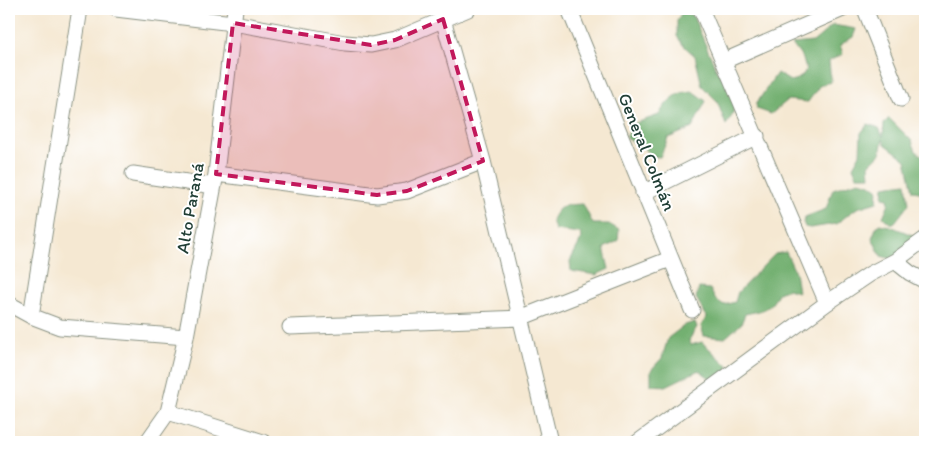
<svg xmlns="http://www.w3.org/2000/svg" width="934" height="451" font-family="Itim,sans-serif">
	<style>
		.forest { fill: #73b071; stroke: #497652 }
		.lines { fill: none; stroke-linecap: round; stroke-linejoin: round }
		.minor-casing { stroke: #8a9283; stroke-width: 17 }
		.minor { stroke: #fff; stroke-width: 15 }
		.marked { fill: #c2185b; fill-opacity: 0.2; stroke: #c2185b; stroke-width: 4; stroke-dasharray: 10 6; stroke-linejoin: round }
		.labels { text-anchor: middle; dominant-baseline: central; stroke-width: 4; stroke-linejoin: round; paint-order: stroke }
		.street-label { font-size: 18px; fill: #1f3d34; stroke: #fff }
	</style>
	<rect width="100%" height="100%" fill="#fff"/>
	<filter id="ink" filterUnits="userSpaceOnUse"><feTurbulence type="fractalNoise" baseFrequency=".02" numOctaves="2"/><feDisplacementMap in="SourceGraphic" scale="10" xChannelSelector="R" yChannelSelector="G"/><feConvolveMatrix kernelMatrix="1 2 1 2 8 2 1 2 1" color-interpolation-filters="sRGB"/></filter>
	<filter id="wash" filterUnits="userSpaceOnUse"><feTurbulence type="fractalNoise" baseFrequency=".0096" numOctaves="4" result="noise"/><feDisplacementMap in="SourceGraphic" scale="20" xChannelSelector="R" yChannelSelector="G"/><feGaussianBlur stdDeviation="1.12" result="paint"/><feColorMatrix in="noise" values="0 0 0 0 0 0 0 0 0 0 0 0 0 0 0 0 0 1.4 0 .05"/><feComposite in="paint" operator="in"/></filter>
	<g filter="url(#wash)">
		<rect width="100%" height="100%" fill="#f5e8d2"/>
		<!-- forest -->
		<path class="forest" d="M683,11L693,16L717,71L731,88L735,98L733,114L726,125L717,101L702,86L695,56L683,45L677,36V20Z
			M833,25L856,29L853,37L840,45L843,54L829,61L831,82L820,85L808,102L788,100L771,114L757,109L756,104L777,73L790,81C798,79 803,78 806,69L803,59L792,44L813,42Z
			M692,91L706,101L692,128L668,138L660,157L650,156L644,148L626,138L633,124L659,115C667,101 675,92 692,91Z
			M889,118L912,141L916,151L925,158V193L913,191L906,160L885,144L883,139L880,154L869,165L870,176H857L853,167L860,154L861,133L868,124L879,128L883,137L884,124Z
			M859,181L870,184L878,190L877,202L857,208L836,224L810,228L805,227L803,222L805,217L826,209L833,189Z
			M906,183L909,204L895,222L891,224L883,217L889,203L888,198L883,197L884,186Z
			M583,204L593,224H609L619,230L618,241L604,248L609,269L596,275L571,271L570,261L582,238L580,233L555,230L552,220C559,204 566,205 583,204Z
			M879,224L890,226L915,236L905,252L896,260L881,256L872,238L876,228Z
			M786,252L795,272L798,292L788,289L778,293C770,311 763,310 745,314L741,324L725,338L704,336L701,326L707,317L696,298L699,288L710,289L715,299L724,305L735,302L738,292L775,254Z
			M695,322L697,327L689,340L691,345L702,342L728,366L725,381L715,382L699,370L666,386L651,385V370L662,358L668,338L685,325Z"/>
	</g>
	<g filter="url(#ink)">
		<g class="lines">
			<defs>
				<path id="minor" d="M116,9L233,23L345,43L371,45L395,40L468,9
					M569,9L692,310
					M701,9L827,303
					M865,9L901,99
					M443,19L483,161L550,442
					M724,61L843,9
					M133,174L214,186
					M216,174L377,195L407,191L483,161
					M643,193L757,136
					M895,261L925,239
					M9,304L31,316L60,327L186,337
					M31,316L80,9
					M290,327L520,318L670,259
					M168,412L263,442
					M147,442L168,412L186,337L216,174L235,9
					M638,442L827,303L870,274L895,261L910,273L925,281"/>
			</defs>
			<!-- minor casing -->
			<use href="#minor" class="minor-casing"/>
			<!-- minor -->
			<use href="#minor" class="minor"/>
		</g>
	</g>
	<!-- marked area -->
	<path class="marked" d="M443,19L483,161L407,191L377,195L216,174L233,23L371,45L395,40Z"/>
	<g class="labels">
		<!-- street labels -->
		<g class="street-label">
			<text transform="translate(647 152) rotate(68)">General Colmán</text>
			<text transform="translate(190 208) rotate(-80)">Alto Paraná</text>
		</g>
	</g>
	<!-- margin -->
	<rect width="934" height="451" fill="none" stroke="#fff" stroke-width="30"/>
</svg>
